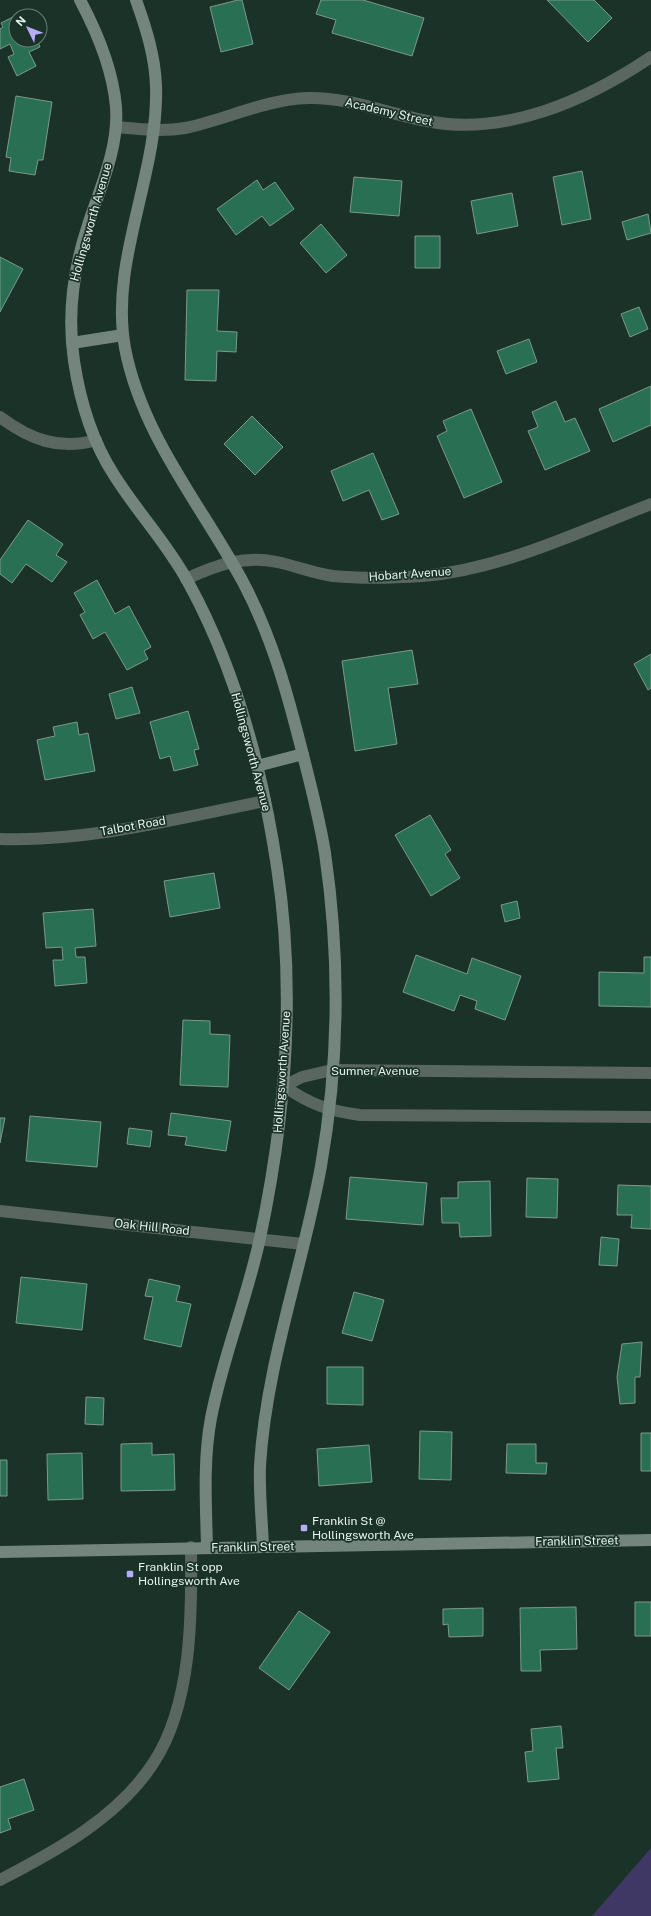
<svg xmlns="http://www.w3.org/2000/svg" width="651" height="1916" font-family="'Public Sans',sans-serif">
	<style>
		.green { fill: #403864 }
		.building { fill: #286f53; stroke: #7e998c }
		.lines { fill: none; stroke-linecap: round; stroke-linejoin: round }
		.lane { stroke: #5a6660; stroke-width: 12 }
		.street { stroke: #5a6660; stroke-width: 12 }
		.secondary { stroke: #73857c; stroke-width: 12 }
		.poi-dot { fill: #b6acf8; stroke: #1a3227; stroke-width: 1.5 }
		.labels { text-anchor: middle; dominant-baseline: central; stroke-width: 3.5; stroke-linejoin: round; paint-order: stroke }
		.street-label { font-size: 12px; fill: #e5f4ec; stroke: #1a3227 }
		.poi-label { font-size: 12px; fill: #e5f4ec; stroke: #1a3227; text-anchor: start }
	</style>
	<rect width="100%" height="100%" fill="#1a3227"/>
	<!-- green -->
	<path class="green" d="M651,1848V1916H592Z"/>
	<!-- building -->
	<path class="building" d="M238,0H242L253,44L221,52L210,7Z
		M321,0H363L424,18L412,56L332,33L336,20L316,14Z
		M547,0H594L612,18L588,42Z
		M23,12L25,16H16V40H37L40,47L29,52L36,66L17,76L8,57L14,54L10,44L0,49V29L3,27L1,23Z
		M16,96L52,102L43,160H38L35,175L9,171L11,158L6,157Z
		M582,171L591,219L562,225L553,177Z
		M354,177L402,181L399,216L350,212Z
		M257,180L263,190L275,182L294,209L270,226L262,216L236,235L217,209Z
		M512,193L518,226L477,234L471,201Z
		M648,214L651,233L627,240L622,222Z
		M321,224L347,255L326,273L300,243Z
		M415,236H440V268H415Z
		M0,257L23,269L0,312Z
		M187,290H219L217,331L237,332L236,352L217,351L216,381L185,380Z
		M639,307L648,329L630,337L621,314Z
		M529,339L537,362L506,374L497,351Z
		M651,386V425L613,442L599,409Z
		M556,401L565,422L575,418L590,451L545,470L528,431L538,427L532,412Z
		M471,409L502,482L464,498L437,436L447,431L443,421Z
		M252,416L283,447L255,475L224,444Z
		M373,453L399,514L382,520L369,490L343,501L331,471Z
		M28,520L63,544L56,555L67,562L52,582L26,564L12,583L0,574V560Z
		M97,580L115,614L129,606L151,647L144,651L148,659L127,670L105,632L93,639L80,615L85,612L74,593Z
		M412,650L418,684L388,688L397,744L355,751L342,661Z
		M651,654V688L648,690L634,664Z
		M132,687L140,713L116,719L109,694Z
		M188,711L199,749L194,750L198,765L174,771L170,756L160,759L150,722Z
		M77,722L79,735L88,733L95,771L45,780L37,740L55,736L53,727Z
		M430,815L451,850L445,854L460,878L431,896L395,835Z
		M214,873L220,908L170,917L164,881Z
		M517,901L520,918L505,922L501,905Z
		M93,909L96,946L75,948L76,957H85L87,983L55,986L53,960H63L62,947L46,948L43,913Z
		M416,955L467,974L472,958L521,976L505,1020L475,1009L477,1001L460,995L454,1011L403,992Z
		M644,957H651V1007L599,1006V972L644,973Z
		M183,1020L210,1021V1034L230,1035L228,1087L180,1085Z
		M171,1113L231,1121L226,1151L185,1145L187,1137L168,1135Z
		M30,1116L101,1122L97,1167L26,1161Z
		M0,1118H5L0,1143Z
		M129,1128L152,1131L150,1147L127,1144Z
		M350,1177L427,1183L423,1225L346,1219Z
		M527,1178L558,1179L557,1218L526,1217Z
		M490,1181L491,1236L460,1237L459,1223H442L441,1198H458V1182Z
		M618,1185L651,1186V1229L631,1228L632,1215H617Z
		M601,1237L619,1239L617,1266L599,1265Z
		M21,1277L87,1284L82,1330L16,1323Z
		M149,1279L180,1286L176,1301L191,1304L181,1347L144,1339L153,1297L145,1296Z
		M354,1292L384,1300L372,1341L342,1333Z
		M642,1342L640,1377H635V1403L620,1404L617,1377L622,1344Z
		M327,1367H363V1405L327,1404Z
		M86,1397L104,1398L103,1425L85,1424Z
		M420,1431L452,1432L451,1480L419,1479Z
		M641,1433H651V1471H641Z
		M152,1443V1455L174,1454L175,1490L121,1491V1444Z
		M507,1444H536V1463H547L546,1474L506,1473Z
		M369,1445L372,1482L319,1486L317,1449Z
		M82,1453L83,1499L48,1500L47,1454Z
		M0,1460H7V1496H0Z
		M635,1602H651V1636H635Z
		M576,1607L577,1649L540,1650L541,1671H521L520,1608Z
		M483,1608V1636L449,1637L448,1624L443,1625V1609Z
		M299,1611L330,1632L289,1690L259,1668Z
		M561,1726L563,1748H556L559,1779L528,1782L525,1752L533,1751L531,1729Z
		M24,1779L34,1810L8,1819L11,1829L0,1833V1787Z"/>
	<g class="lines">
		<!-- lane -->
		<path class="lane" d="M0,1880C56,1851 119,1817 154,1762C192,1704 192,1614 191,1547"/>
		<!-- street -->
		<path class="street" d="M116,127C139,129 162,132 185,128C226,120 265,99 308,98C349,97 388,114 427,121C505,137 587,100 651,57
			M0,417C30,439 59,451 96,440
			M186,579C216,565 244,555 277,562C296,566 313,573 333,576C363,579 393,578 423,576C503,569 578,532 651,504
			M0,839C89,842 178,818 265,801
			M651,1073L332,1070L302,1077L284,1086C309,1104 329,1111 360,1115L651,1117
			M0,1211L303,1244"/>
		<!-- secondary -->
		<path class="secondary" d="M80,0C97,32 113,71 116,107C119,148 100,188 88,225C73,270 67,314 74,361C80,401 92,441 114,475C137,512 167,543 188,582C236,669 262,768 277,867C296,990 286,1116 260,1238C247,1299 223,1356 211,1418C203,1461 206,1504 207,1547
			M136,0C146,28 155,56 156,86C159,174 109,261 125,348C142,437 203,507 244,584C273,639 289,699 304,759C312,790 320,822 325,853C340,956 339,1064 321,1166C303,1266 266,1364 260,1466C259,1493 262,1520 263,1547
			M72,343L123,335
			M257,766L303,754
			M0,1552L651,1540"/>
	</g>
	<!-- markers -->
	<g class="poi-dot">
		<rect x="300" y="1524" width="8" height="8" rx="2"/>
		<rect x="126" y="1570" width="8" height="8" rx="2"/>
	</g>
	<g class="labels">
		<!-- street labels -->
		<g class="street-label">
			<text transform="translate(389 112) rotate(13)">Academy Street</text>
			<text transform="translate(91 222) rotate(-74)">Hollingsworth Avenue</text>
			<text transform="translate(410 574) rotate(-4)">Hobart Avenue</text>
			<text transform="translate(251 752) rotate(75)">Hollingsworth Avenue</text>
			<text transform="translate(133 826) rotate(-10)">Talbot Road</text>
			<text x="375" y="1071">Sumner Avenue</text>
			<text transform="translate(282 1072) rotate(-86)">Hollingsworth Avenue</text>
			<text transform="translate(152 1227) rotate(6)">Oak Hill Road</text>
			<text transform="translate(577 1541) rotate(-1)">Franklin Street</text>
			<text transform="translate(253 1547) rotate(-1)">Franklin Street</text>
		</g>
		<!-- poi labels -->
		<g class="poi-label">
			<text x="312" y="1521">Franklin St @<tspan x="312" dy="14">Hollingsworth Ave</tspan></text>
			<text x="138" y="1567">Franklin St opp<tspan x="138" dy="14">Hollingsworth Ave</tspan></text>
		</g>
	</g>
	<!-- north arrow -->
	<g transform="translate(28 28) rotate(313)"><circle r="19" fill="#1a3227" stroke="#6b8076"/>
	<path d="M0-3L7 15L0 10L-7 15Z" fill="#b6acf8"/>
	<text y="-6" font-size="11" font-weight="bold" text-anchor="middle" fill="#e5f4ec">N</text>
	</g>
</svg>
